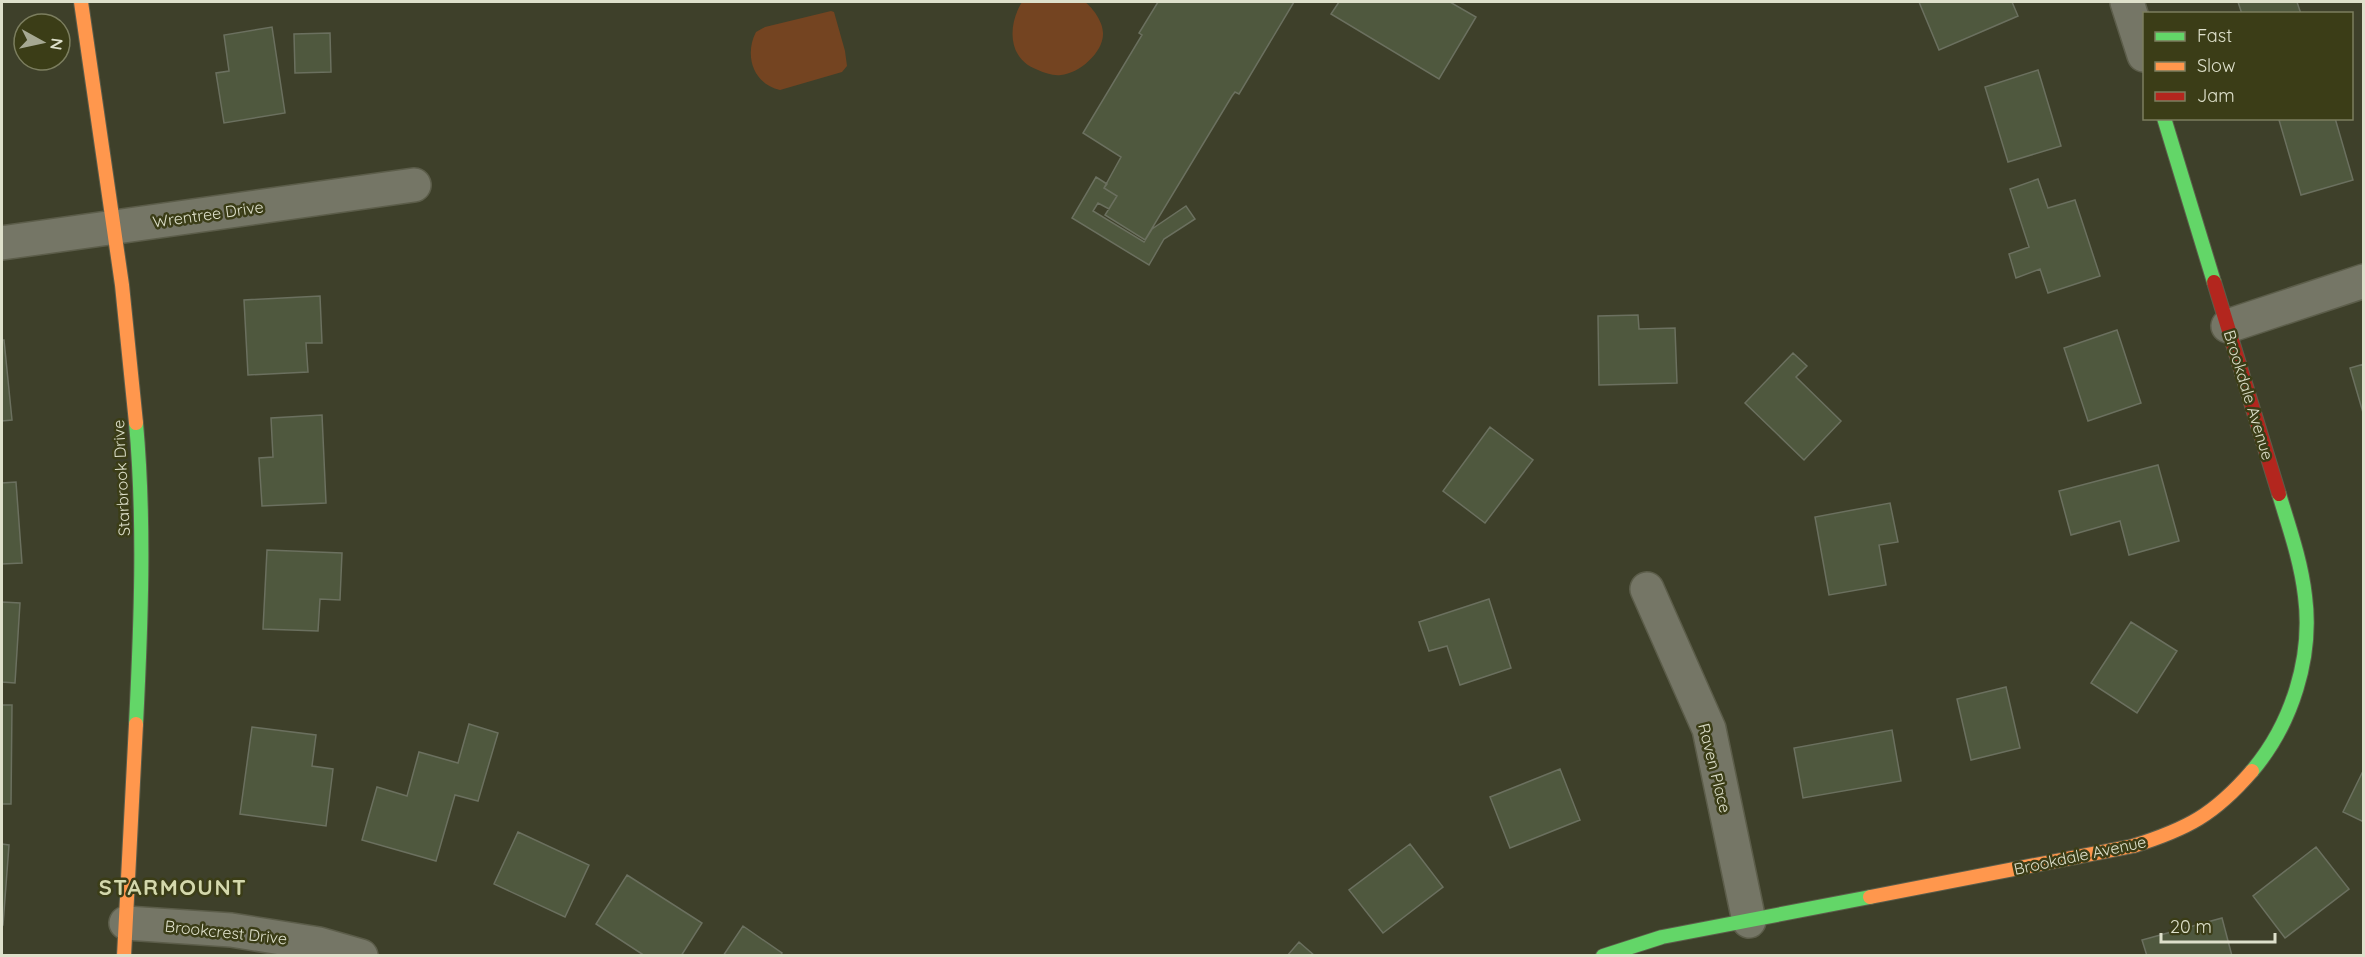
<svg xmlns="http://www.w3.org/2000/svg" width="2365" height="957" font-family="Quicksand,sans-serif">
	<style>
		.green { fill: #744421 }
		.building { fill: #4f583e; stroke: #6b705f; stroke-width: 1.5 }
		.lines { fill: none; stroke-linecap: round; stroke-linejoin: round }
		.street-casing { stroke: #5c5d4a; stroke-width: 36 }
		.fast-casing { stroke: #5c5d4a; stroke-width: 16 }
		.slow-casing { stroke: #5c5d4a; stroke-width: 16 }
		.jam-casing { stroke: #5c5d4a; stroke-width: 16 }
		.street { stroke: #757666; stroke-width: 33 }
		.fast { stroke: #63d668; stroke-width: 14 }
		.slow { stroke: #ff974d; stroke-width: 14 }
		.jam { stroke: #b3261e; stroke-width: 14 }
		.labels { text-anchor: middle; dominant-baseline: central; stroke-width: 5; stroke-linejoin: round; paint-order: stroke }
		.street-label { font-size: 16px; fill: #dee0cb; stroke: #3b3d17 }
		.district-label { font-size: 22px; font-weight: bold; letter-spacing: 1.5px; fill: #d4d8ac; stroke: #3b3d17 }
	</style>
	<rect width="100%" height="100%" fill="#3e402a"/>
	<!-- green -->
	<path class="green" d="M1022,2H1085C1093,8 1103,22 1103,33C1104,52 1079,74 1061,75C1053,76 1045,73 1038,70C1008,60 1007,26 1022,2Z
		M831,11L834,12L845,51L847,66L842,72L780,90C753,84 744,55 756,32L765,27Z"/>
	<!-- building -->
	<path class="building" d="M1158,2H1294L1239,94L1235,92L1232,96L1145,240L1105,215L1117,196L1104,188L1121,157L1083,133L1142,35L1139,33Z
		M1339,2H1450L1476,17L1439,79L1331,14Z
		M1919,2H2012L2018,16L1939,50Z
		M2238,2H2297L2301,14H2242Z
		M272,27L285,113L224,123L216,73L229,71L224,35Z
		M330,33L331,72L295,73L294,34Z
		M2038,70L2061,146L2008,162L1985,87Z
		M2284,118H2335L2353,180L2301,195L2279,120Z
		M1096,177L1107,184L1104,188L1117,196L1109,209L1098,203L1093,211L1144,242L1152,229L1186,206L1195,219L1164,239L1149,265L1072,218Z
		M2038,179L2048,208L2075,200L2100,276L2048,293L2040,269L2016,278L2009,254L2029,247L2010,189Z
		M320,296L322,343H306L308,372L248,375L244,300Z
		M1638,315L1639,329L1675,328L1677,383L1599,385L1598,316Z
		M2117,330L2141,403L2088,421L2064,348Z
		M2,340H4L12,420L2,421Z
		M1793,353L1807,366L1796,377L1841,421L1804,460L1745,403Z
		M2364,364V416L2350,368Z
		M322,415L326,503L262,506L259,458L273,457L271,418Z
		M1490,427L1533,460L1485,523L1443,491Z
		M2158,465L2179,541L2129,555L2120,521L2071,535L2059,491Z
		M16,482L22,563L2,564V483Z
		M1890,503L1898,542L1879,545L1886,585L1829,595L1815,517Z
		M267,550L342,553L340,600L320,599L318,631L263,629Z
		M1489,599L1511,668L1460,685L1447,646L1429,651L1419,622Z
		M2,602L20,603L15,683L2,682Z
		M2131,622L2177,651L2137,713L2091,683Z
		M2006,687L2020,748L1971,760L1957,699Z
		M2,705H12L11,804H2Z
		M469,724L498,733L478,801L455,795L436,861L362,840L377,787L407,796L419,752L458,763Z
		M252,727L316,735L312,766L333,769L326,826L240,814Z
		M1892,730L1901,781L1803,798L1794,748Z
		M1560,769L1580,820L1510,848L1490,797Z
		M2364,769V822L2343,812Z
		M518,832L589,865L565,917L494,884Z
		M2,844L9,845L3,925H2Z
		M1410,844L1443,887L1383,933L1349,890Z
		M2316,847L2349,889L2285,938L2253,896Z
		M627,875L702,923L681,956H645L596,924Z
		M2222,918L2232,956H2147L2142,940Z
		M743,926L782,953L780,956H723Z
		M1299,942L1315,956H1287Z"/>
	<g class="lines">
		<defs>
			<path id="street" d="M2127,2L2144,55
				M2,243L414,185
				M2228,326L2364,281
				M1647,589L1709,729L1749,921
				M126,923L231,930L319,944L361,956"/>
			<path id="fast" d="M2164,118L2214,282
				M136,423C145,524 141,624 136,724
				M2252,771C2292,724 2313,657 2305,596C2301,561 2289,527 2279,494
				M1603,956L1662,937L1870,897"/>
			<path id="slow" d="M81,2L122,285L136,423
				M1870,897L2133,846C2187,829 2214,815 2252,771
				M124,956L136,724"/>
			<path id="jam" d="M2214,282L2279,494"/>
		</defs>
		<!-- street casing -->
		<use href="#street" class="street-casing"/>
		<!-- fast casing -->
		<use href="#fast" class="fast-casing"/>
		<!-- slow casing -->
		<use href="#slow" class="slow-casing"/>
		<!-- jam casing -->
		<use href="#jam" class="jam-casing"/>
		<!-- street -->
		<use href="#street" class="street"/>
		<!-- fast -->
		<use href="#fast" class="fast"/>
		<!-- slow -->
		<use href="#slow" class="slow"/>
		<!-- jam -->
		<use href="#jam" class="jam"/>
	</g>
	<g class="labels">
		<!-- street labels -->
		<g class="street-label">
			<text transform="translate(208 214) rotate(-8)">Wrentree Drive</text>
			<text transform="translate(2249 395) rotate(73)">Brookdale Avenue</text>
			<text transform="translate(121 478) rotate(-93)">Starbrook Drive</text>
			<text transform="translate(1715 768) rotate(76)">Raven Place</text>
			<text transform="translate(2080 855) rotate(-12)">Brookdale Avenue</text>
			<text transform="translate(226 932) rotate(6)">Brookcrest Drive</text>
		</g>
		<!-- district labels -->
		<g class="district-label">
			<text x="173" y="887">STARMOUNT</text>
		</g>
	</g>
	<!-- border -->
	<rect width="2365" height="957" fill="none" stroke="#dee0cb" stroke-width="6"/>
	<!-- legend -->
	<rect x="2143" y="12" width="210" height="108" fill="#3b3d17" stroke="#7c7e5f" stroke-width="1.5"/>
	<rect x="2155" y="32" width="30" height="9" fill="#63d668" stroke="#7c7e5f" stroke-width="1.5"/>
	<text x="2197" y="42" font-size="18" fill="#dee0cb">Fast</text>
	<rect x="2155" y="62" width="30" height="9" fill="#ff974d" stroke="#7c7e5f" stroke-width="1.5"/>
	<text x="2197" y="72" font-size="18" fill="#dee0cb">Slow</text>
	<rect x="2155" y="92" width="30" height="9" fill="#b3261e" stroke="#7c7e5f" stroke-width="1.5"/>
	<text x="2197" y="102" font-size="18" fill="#dee0cb">Jam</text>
	<!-- north arrow -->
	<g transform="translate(42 42) rotate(98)"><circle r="28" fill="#3b3d17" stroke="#7c7e5f" stroke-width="1.5"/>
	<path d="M0-4.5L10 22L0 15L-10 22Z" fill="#a6a893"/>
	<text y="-9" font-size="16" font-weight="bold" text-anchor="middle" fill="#dee0cb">N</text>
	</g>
	<!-- scale -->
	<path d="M2161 933v9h114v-9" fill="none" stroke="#dee0cb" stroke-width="3"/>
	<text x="2170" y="933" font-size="18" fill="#dee0cb" stroke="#3b3d17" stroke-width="4.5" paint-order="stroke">20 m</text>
</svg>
